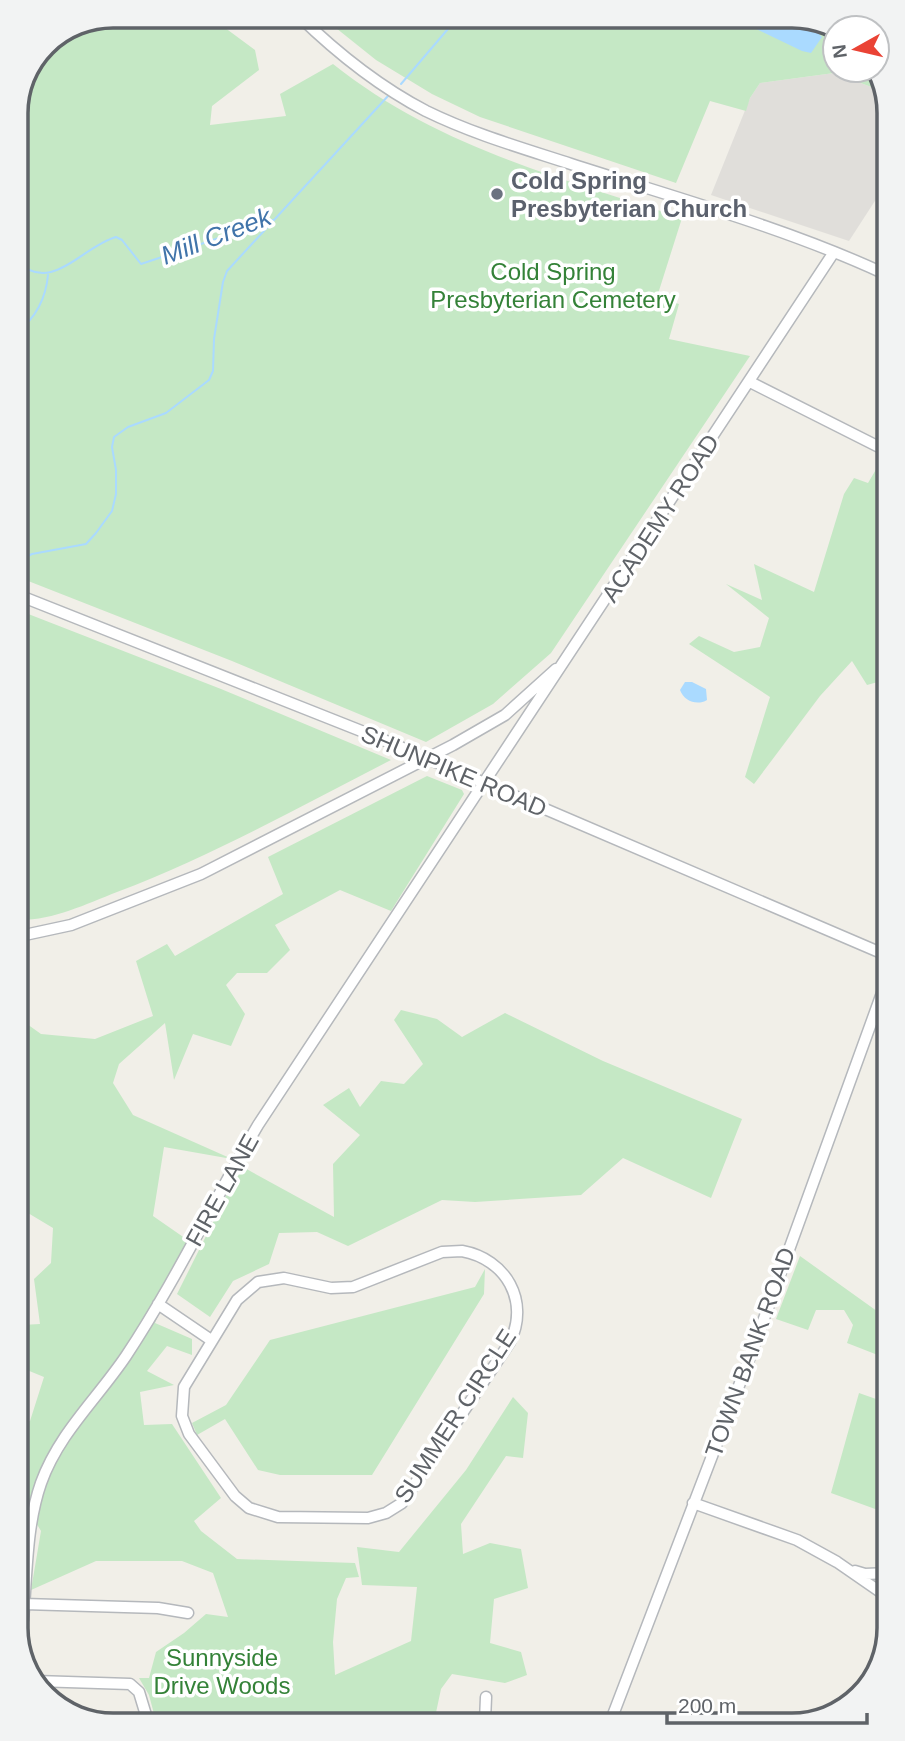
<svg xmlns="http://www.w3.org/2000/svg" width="905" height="1741" font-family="Arial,sans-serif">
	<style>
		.industrial { fill: #e0deda }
		.green { fill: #c5e8c5 }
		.water { fill: #aadaff }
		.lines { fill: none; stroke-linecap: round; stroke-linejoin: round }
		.stream { stroke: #aadaff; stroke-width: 2 }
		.minor-casing { stroke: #b5b8bc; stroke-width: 13 }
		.minor { stroke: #fff; stroke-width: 10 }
		.worship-dot { fill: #6b7280; stroke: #fff; stroke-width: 2.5 }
		.labels { text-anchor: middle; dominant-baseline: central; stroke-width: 7; stroke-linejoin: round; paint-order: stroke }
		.worship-label { font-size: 24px; font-weight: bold; fill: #5b616d; stroke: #fff; text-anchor: start }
		.park-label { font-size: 24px; fill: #348238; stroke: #fff }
		.street-label { font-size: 24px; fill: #5f6368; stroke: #fff }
		.water-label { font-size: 26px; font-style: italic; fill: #4174aa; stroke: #fff }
		.rim { fill: none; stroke: #5f6368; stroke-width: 3.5 }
	</style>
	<rect width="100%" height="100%" fill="#f1efe8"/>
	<!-- industrial -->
	<path class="industrial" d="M834,73L882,91V190L849,241L711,195L750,98L760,83Z"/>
	<!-- green -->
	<path class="green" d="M113,16H209L255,50L259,70L212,106L210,125L286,116L280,94L333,64C437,147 559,177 682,218L657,297L679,304L669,339L750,356L551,653L493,704L426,742L232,661L18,577L16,107L44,44Z
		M321,16H799L835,28V70H877L882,75V91L834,73L760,83L750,98L746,111L710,101L676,183L480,117L432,94L376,60Z
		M884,456L885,680L867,685L852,661L820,696L754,784L745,777L770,697L689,644L699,636L734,652L760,647L769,618L726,584L762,600L754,564L814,592L844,494L854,478L868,483Z
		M18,610L221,689L391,760C301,806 212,856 117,892C86,904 54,920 20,920Z
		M427,776L462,790L464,794L391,911L340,890L275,925L290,950L267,973H237L226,985L245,1014L231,1046L193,1034L174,1080L165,1023L119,1064L113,1083L133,1115L232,1159L164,1147L153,1216L189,1241L155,1323L192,1339V1355L167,1346L147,1371L174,1385L140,1392L144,1425L172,1424L221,1498L194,1521L201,1531L237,1559L355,1563L359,1577L346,1578L337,1599L333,1642L335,1675L411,1641L417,1587L362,1585L357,1547L399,1552L466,1470L513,1397L528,1413L523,1458L506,1456L461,1524L463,1554L490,1543L521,1549L528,1588L494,1599L490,1643L521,1652L527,1675L505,1683L452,1674L441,1689L434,1722L157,1725L149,1695L139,1678H149L156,1652L184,1633L206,1614L228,1617L213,1573L182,1561H96L31,1590L41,1531L26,1506L22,1492V1423L30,1421L44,1377L22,1368V1325L40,1324L34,1279L51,1263L53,1228L28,1213H21L20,1019L41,1034L95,1039L153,1016L136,961L167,944L175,956L283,894L268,857Z
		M401,1010L437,1019L462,1037L505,1013L603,1061L742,1119L711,1198L623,1158L581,1195L475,1202L442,1200L348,1246L317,1232L279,1233L269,1264L233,1281L210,1317L177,1294L241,1166L334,1217L333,1164L360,1135L323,1105L349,1088L360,1107L381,1081L404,1084L423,1064L394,1020Z
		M800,1256L888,1319V1359L847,1343L853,1325L844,1310H816L808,1330L776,1319Z
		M485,1269L484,1294L372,1475H280L258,1470L225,1419L197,1435L192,1423L226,1405L270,1340L475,1287Z
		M888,1366L889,1514L831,1493L859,1393L876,1399Z"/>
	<!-- water -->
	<path class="water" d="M742,16C767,16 804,17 822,37L811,53L802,51L748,25Z
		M685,682H692L706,689L707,700C697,706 684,701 680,690Z"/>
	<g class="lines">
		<!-- stream -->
		<path class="stream" d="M401,84L459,16
			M17,262C53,294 81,247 116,237L122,240L141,264L273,220
			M17,331C36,319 46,297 48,275
			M18,561L32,554L86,544L96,533L112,511L116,494V470L112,447L114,437L128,427L166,413L209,380L213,371L214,339L223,282L227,271L388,96"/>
		<defs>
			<path id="minor" d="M299,16C337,53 378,86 426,111C473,134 522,148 571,164C673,197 786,228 883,273
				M750,382L883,449
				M18,595L384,740L886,955
				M20,936L71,925L201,874L453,745L505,715L556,669
				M462,1251C506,1259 530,1301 510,1342L402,1503L386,1513L368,1518L278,1517L249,1508L235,1496L189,1434L182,1416L184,1387L237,1300L258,1282L284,1278L331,1288L353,1287L442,1252Z
				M158,1304L211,1340
				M693,1503L797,1540L837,1562L889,1598
				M855,1571L865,1574L889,1573
				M24,1604L158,1608L188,1613
				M23,1620C27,1575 26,1526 41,1483C59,1433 97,1399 126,1356C175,1282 213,1202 258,1125L834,252
				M36,1681L130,1684L139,1692L149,1725
				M611,1720L753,1349L886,982
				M485,1721L486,1697"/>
		</defs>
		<!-- minor casing -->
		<use href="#minor" class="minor-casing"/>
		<!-- minor -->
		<use href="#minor" class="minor"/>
	</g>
	<!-- markers -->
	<circle class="worship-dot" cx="497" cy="194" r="7"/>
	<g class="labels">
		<!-- worship labels -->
		<g class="worship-label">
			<text x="511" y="180">Cold Spring<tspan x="511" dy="28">Presbyterian Church</tspan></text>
		</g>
		<!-- park labels -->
		<g class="park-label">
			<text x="553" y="271">Cold Spring<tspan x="553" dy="28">Presbyterian Cemetery</tspan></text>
			<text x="222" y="1657">Sunnyside<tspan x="222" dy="28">Drive Woods</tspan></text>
		</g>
		<!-- street labels -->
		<g class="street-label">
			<text transform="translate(660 518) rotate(-57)">ACADEMY ROAD</text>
			<text transform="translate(454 771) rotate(23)">SHUNPIKE ROAD</text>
			<text transform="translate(222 1190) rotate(-61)">FIRE LANE</text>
			<text transform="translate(750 1352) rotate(-70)">TOWN BANK ROAD</text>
			<text transform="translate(455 1416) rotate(-57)">SUMMER CIRCLE</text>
		</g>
		<!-- water labels -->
		<g class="water-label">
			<text transform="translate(216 236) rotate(-21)">Mill Creek</text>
		</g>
	</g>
	<!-- crop -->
	<path d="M0 0H905V1741H0ZM113 28H792A85 85 0 0 1 877 113V1628A85 85 0 0 1 792 1713H113A85 85 0 0 1 28 1628V113A85 85 0 0 1 113 28Z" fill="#f2f3f3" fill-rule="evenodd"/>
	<path class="rim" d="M113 28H792A85 85 0 0 1 877 113V1628A85 85 0 0 1 792 1713H113A85 85 0 0 1 28 1628V113A85 85 0 0 1 113 28Z"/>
	<!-- north arrow -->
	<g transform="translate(856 49) rotate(262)"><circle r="33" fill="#ffffff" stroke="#bfc1c3" stroke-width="2"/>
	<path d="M0-5L12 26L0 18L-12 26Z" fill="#ea4335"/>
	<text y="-10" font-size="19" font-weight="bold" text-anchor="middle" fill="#5f6368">N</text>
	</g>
	<!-- scale -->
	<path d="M667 1713v10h200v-10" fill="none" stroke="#5f6368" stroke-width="3.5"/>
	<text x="678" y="1713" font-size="21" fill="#5f6368" stroke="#ffffff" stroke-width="5" paint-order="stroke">200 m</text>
</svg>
